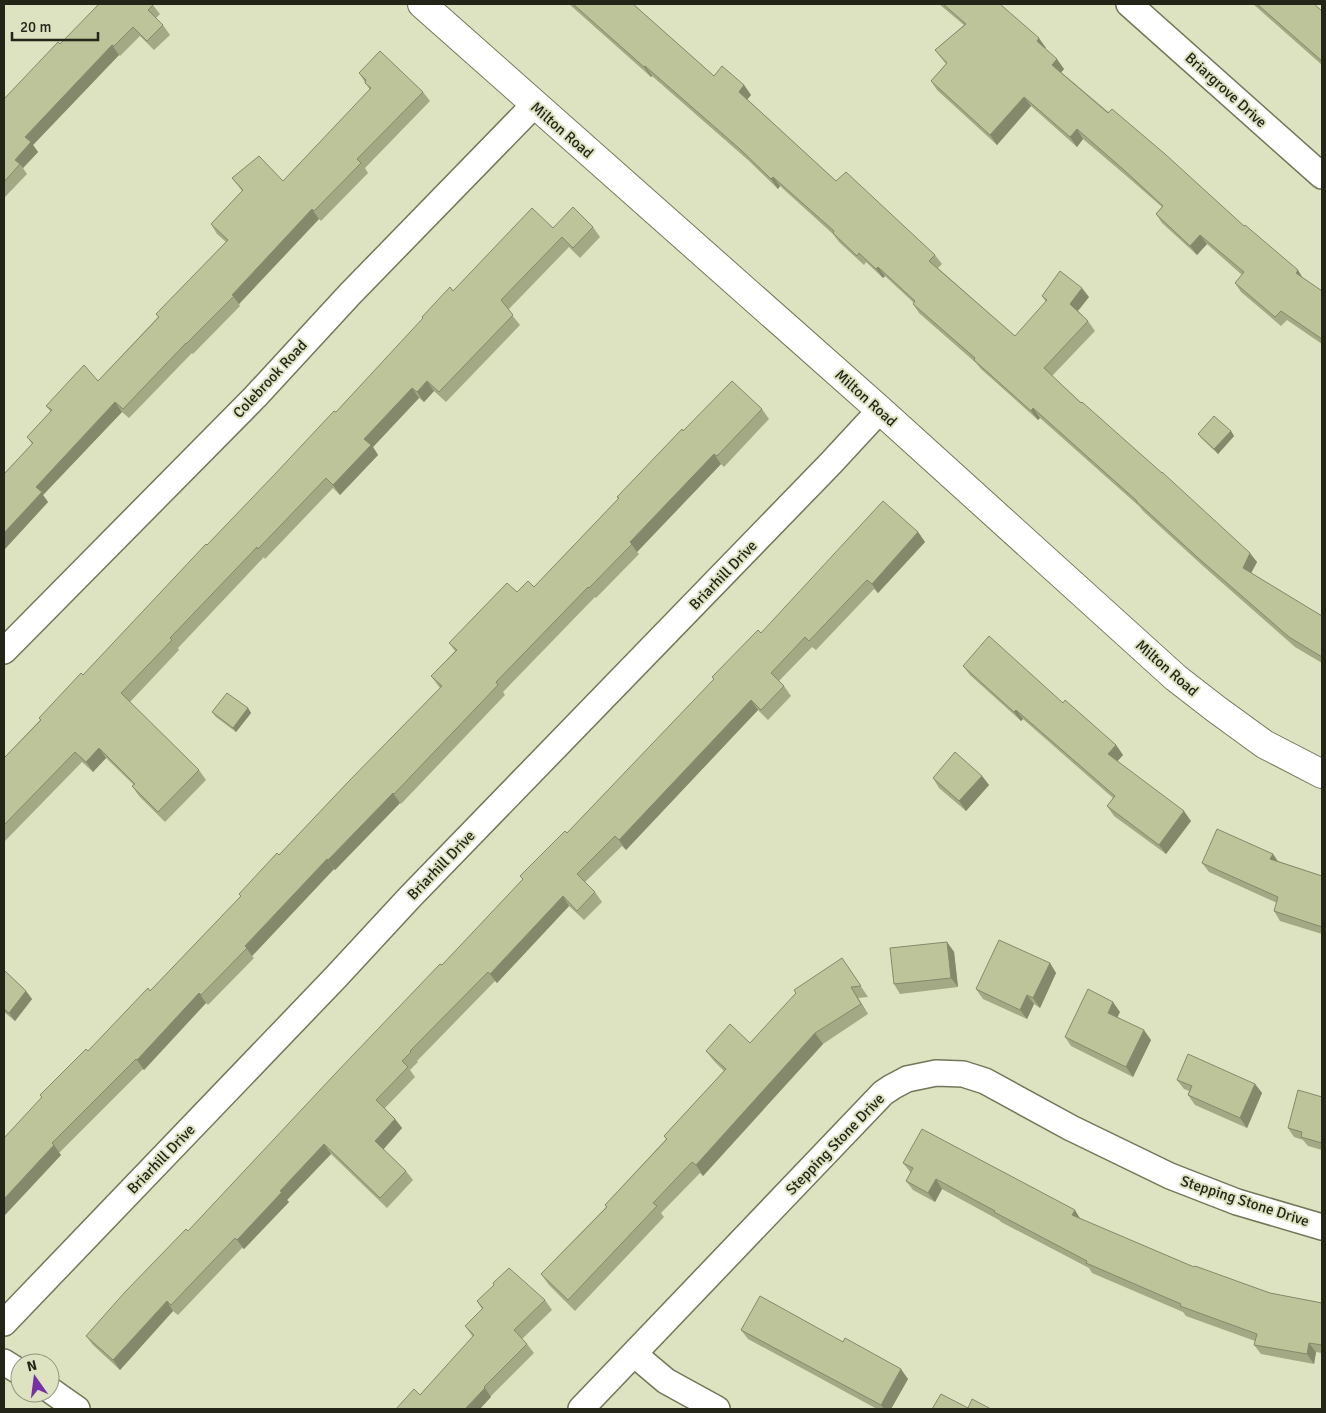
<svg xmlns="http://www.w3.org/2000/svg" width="1326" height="1413" font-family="Signika,sans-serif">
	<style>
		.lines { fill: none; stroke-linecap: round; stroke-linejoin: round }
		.minor-casing { stroke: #727758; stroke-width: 28 }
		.tertiary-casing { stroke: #727758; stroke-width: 30 }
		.minor { stroke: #fff; stroke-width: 25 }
		.tertiary { stroke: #fff; stroke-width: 28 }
		.wall { fill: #a3a984 }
		.shaded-wall { fill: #85896b }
		.building { fill: #bec499; stroke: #85896b }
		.labels { text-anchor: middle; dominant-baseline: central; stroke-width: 4; stroke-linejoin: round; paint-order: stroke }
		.street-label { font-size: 15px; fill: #232518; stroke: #dde2c0 }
	</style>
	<rect width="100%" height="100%" fill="#dde2c0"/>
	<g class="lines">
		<defs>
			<path id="minor" d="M1129,4L1322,176
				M4,651L255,397L350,294L534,105
				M4,1323L335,978L410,897L831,463L880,410
				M634,1354L666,1381L717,1409
				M4,1362L20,1372
				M50,1390L77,1409
				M581,1409L883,1093L892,1087L907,1079L936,1073L963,1074L985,1081L1071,1128L1170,1176L1237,1202L1322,1227"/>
			<path id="tertiary" d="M422,4L880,410L1176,678L1216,709L1264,744L1322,774"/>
		</defs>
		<!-- minor casing -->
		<use href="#minor" class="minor-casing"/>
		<!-- tertiary casing -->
		<use href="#tertiary" class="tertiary-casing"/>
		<!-- minor -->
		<use href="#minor" class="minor"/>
		<!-- tertiary -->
		<use href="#tertiary" class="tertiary"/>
	</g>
	<!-- wall -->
	<path class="wall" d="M152,4L160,14L156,18L163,25L170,35L154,50L140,36L120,56L119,55L33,145L38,152L23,168L27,174L5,197L4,196V99L60,44Z
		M569,4H633L714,76L744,85L751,95L747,99L836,181L935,255L942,264L938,268L1015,336L1046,302L1042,296L1089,297L1078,311L1088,321L1095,331L1052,376L1257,562L1251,573L1322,616V663L1295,647L1203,566L1143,511L1140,507L1040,418L1038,420L981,369L976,363L919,313L913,304L914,303L885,276L883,278L866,262L864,265L839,242L833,234L780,186L778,189L748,160L652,76L651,77Z
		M939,4H1000L1046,48H1045L1064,69L1061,72L1244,226L1303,278L1322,291V344L1287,320L1281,326L1241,292L1235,283L1242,275L1207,244L1197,255L1162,223L1156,214L1162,207L1130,179L1083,139L1077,147L1031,106L997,145L937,90L931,81L946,64L935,50L964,25Z
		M1253,4H1314L1322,11V65Z
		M359,73L423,92L430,101L365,168L368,173L321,221L319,219L239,304L240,306L193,354L192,353L129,418L122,412L43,495L48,502L4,550V474L32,444L27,437L51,412L46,406L98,381L158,317L156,314L226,242L217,234L211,224L242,191L232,178L283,181L370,90Z
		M593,227L600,237L580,258L569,247L508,310L520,325L446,402L434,391L424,402L419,398L373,447L378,455L340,495L333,488L265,559L264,557L178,648L179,650L130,702L199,770L206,780L165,822L139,796L132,786L134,785L106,758L93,772L82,762L4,842V758L40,720L39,718L83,675L207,545L453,291L553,228Z
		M762,409L769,419L724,467L721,464L637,552L639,554L596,598L595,597L503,692L505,695L442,761L401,804L400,803L335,870L334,869L252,956L254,958L208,1005L206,1003L144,1070L143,1069L59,1153L61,1155L4,1216V1138L42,1098L40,1095L88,1051L150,991L241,897L239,894L279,855L440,688L431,676L455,651L449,643L517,592L534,587L618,499L617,497L683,431Z
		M1231,431L1234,436L1218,454L1201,438L1198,434Z
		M918,532L925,542L878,593L874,589L816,650L812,647L779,681L784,686L791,696L768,720L758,710L626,850L622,846L585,882L595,892L602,902L584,920L569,906L497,983L495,981L417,1061L418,1062L410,1070L415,1077L385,1108L395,1119L402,1128L383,1149L406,1171L413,1180L387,1208L331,1154L287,1200L289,1202L244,1249L242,1248L178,1315L173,1311L120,1370L93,1345L86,1336L188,1231L523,880L520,876L567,833L761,633Z
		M963,666L1063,703L1116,745L1123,755L1117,761L1191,821L1166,854L1114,816L1107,806L1113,798L1023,719L1021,721L970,675Z
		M248,708L251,713L236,732L216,717L212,712Z
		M982,776L989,785L966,811L939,788L933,778Z
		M1273,854L1278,861L1322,876V934L1280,921L1274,911L1277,903L1209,872L1202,863Z
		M947,942L954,952L958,987L900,994L894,984Z
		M842,958L868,997L858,998L868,1014L823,1044L703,1176L700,1173L661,1213L664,1217L575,1311L549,1285L541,1274L606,1207L605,1205L666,1139L664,1136L724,1071L714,1061L706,1051L750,1043Z
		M1050,963L1056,973L1040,1008L1034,1004L1027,1019L983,999L976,989Z
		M4,970L26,991L32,999L15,1021L4,1012Z
		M1120,1012L1117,1017L1151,1040L1133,1077L1071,1046L1065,1037Z
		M1177,1080L1255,1084L1262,1093L1247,1128L1195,1105L1188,1095L1189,1091L1184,1089Z
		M1322,1097V1150L1308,1146L1303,1140L1294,1137L1288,1128Z
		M903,1163L1081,1219L1194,1267L1270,1293L1322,1303V1353L1316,1352L1314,1364L1261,1354L1254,1345L1255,1341L1186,1316L1183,1312L1092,1273L1089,1268L1001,1222L999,1220L942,1189L935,1202L913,1190L906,1181L911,1173Z
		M545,1300L552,1310L522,1339L527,1344L534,1353L491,1396V1397L396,1409L420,1395L473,1337L465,1326L482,1309L477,1301Z
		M741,1330L843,1342L908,1379L891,1409H877L748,1339Z"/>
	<!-- shaded-wall -->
	<path class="shaded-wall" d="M1039,38L1046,48L1043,51L1037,41Z
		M112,45L119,55L33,145L38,152L23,168L20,164L15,160L25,137Z
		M1057,59L1064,69L1059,75L1052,65Z
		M645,66L652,76L651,77L644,67Z
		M744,85L751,95L746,101L739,92Z
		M1024,97L1031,106L997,145L990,135Z
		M1077,129L1083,139L1077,147L1070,137Z
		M773,177L780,186L778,189L771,179Z
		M312,209L319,219L239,304L232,295Z
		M1200,235L1207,244L1197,255L1190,246Z
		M878,267L885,276L883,278L876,269Z
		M1298,270L1304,280L1296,273Z
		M1082,288L1089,297L1076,313L1070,304Z
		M427,381L434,391L424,402L417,392Z
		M412,388L419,398L373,447L378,455L340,495L333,485L364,439Z
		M115,402L122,412L43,495L48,502L4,550V533L36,487Z
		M1033,408L1040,418L1038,420L1031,411Z
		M1231,431L1234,436L1218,454L1214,449Z
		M714,454L721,464L637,552L630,542Z
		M918,532L925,542L878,593L872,584Z
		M1250,553L1257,562L1249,577L1243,568Z
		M751,700L758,710L626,850L619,840Z
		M248,708L251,713L236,732L233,728Z
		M1016,710L1023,719L1021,721L1014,712Z
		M1116,745L1123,755L1115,764L1108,754Z
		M99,748L106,758L93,772L86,762Z
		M982,776L989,785L966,811L959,801Z
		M393,793L400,803L335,870L328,860Z
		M1184,811L1191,821L1166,854L1159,845Z
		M1273,854L1279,864L1270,859Z
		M327,859L334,869L252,956L245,946Z
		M563,896L569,906L497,983L490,974Z
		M947,942L954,952L958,987L951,978Z
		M1050,963L1056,973L1040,1008L1033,998Z
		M851,987L858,998L868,1014L861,1004Z
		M26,991L32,999L15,1021L9,1013Z
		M199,993L206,1003L144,1070L137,1060Z
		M1027,995L1034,1004L1027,1019L1020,1010Z
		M1113,1002L1120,1012L1115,1022L1108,1013Z
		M1144,1030L1151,1040L1133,1077L1126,1067Z
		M815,1033L823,1044L703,1176L696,1165Z
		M1255,1084L1262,1093L1247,1128L1240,1118Z
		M395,1119L402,1128L382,1151L375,1141Z
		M324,1144L331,1154L287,1200L289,1202L244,1249L237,1240L280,1191Z
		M54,1145L61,1155L4,1216V1199Z
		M936,1179L942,1189L935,1202L928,1193Z
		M1075,1210L1081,1220L1072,1215Z
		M167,1301L173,1311L120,1370L113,1360Z
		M1309,1343L1316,1352L1314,1364L1307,1354Z
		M901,1369L908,1379L891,1409H884L881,1405Z
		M485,1388L491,1397L480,1409H465Z"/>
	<!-- building -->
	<path class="building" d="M99,4H152L153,5L148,10L163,25L147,41L133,27L114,46L112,45L25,137L31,142L15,160L20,164L4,182V99L58,42L60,44Z
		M573,4H633L714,76L722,66L744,85L739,92L836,181L846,172L935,255L929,261L1015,336L1047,300L1042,296L1060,271L1082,288L1070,304L1088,321L1044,368L1081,403L1082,402L1162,473V472L1250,553L1243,568L1322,616V657L1289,637L1196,556L1136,501H1137L1033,408L1031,411L974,360L975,358L913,304L915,301L878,267L876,269L859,253L857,256L833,233L834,231L773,177L771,179L741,150L645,66L644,67Z
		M943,4H1000L1039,38L1037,41L1057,59L1052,65L1108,113L1112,109L1165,154L1244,226L1245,225L1298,270L1296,273L1322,291V339L1281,311L1275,317L1235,283L1244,272L1200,235L1190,246L1156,214L1163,206L1124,170L1077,129L1070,137L1024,97L990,135L931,81L947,63L935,50L966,24Z
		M1257,4H1314L1322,11V61Z
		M380,51L423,92L357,159L361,163L314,211L312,209L232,295L234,296L186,344V343L123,409L115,402L36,487L42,492L4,533V474L33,443L27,437L52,410L46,406L84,365L98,381L159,317L156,314L228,240L211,224L243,190L232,178L259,156L283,181L371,88L365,83L366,80L359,73Z
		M573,207L593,227L573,248L562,237L501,300L513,315L439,392L427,381L417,392L412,388L364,439L371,445L333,485L326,478L258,549L257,547L170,638L172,640L121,693L199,770L158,812L132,786L135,784L99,748L86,762L75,752L4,825V758L41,720L39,718L81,673L83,675L206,544L207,545L275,474L334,411L336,412L423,318L422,317L450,287L453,291L532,208L553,228Z
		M732,381L762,409L717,456L714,454L630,542L632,544L589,588L588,587L496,682L498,685L435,751L394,794L393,793L328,860L327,859L245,946L247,948L201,995L199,993L137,1060L136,1059L52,1143L54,1145L4,1199V1138L42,1097L40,1095L86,1049L88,1051L148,988L150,991L241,896L239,894L277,853L279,855L349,781L442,686L431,676L457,650L449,643L507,583L517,592L528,581L534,587L619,498L617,497L682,429L683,431Z
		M1214,416L1231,431L1214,449L1198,434Z
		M883,501L918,532L872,584L867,580L809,641L805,637L771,673L784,686L761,710L751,700L619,840L615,836L577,874L595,892L577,911L563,896L490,974L488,972L410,1051L411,1052L402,1061L408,1067L376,1100L395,1119L375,1141L406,1171L380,1198L324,1144L280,1191L282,1192L237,1240L235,1238L171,1305L167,1301L113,1360L86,1336L125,1292L186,1229L188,1231L334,1075L440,964L442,965L523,879L520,876L565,831L567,833L714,679L712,677L758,630L761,633Z
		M989,636L1063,703L1065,700L1116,745L1108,754L1184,811L1159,845L1107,806L1115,796L1016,710L1014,712L963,666Z
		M227,693L248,708L233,728L212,712Z
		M955,752L982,776L959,801L933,778Z
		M1217,829L1273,854L1270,859L1322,876V927L1274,911L1278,897L1202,863Z
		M999,940L1050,963L1033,998L1027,995L1020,1010L976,989Z
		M947,942L951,978L894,984L890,948Z
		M842,958L861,986L851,987L861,1004L815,1033L696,1165L692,1162L653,1203L657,1206L568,1300L541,1274L607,1207L605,1205L667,1139L664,1136L726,1069L706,1051L730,1024L750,1043L796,993L794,990Z
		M4,970L26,991L9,1013L4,1009Z
		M1088,989L1113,1002L1108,1013L1144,1030L1126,1067L1065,1037Z
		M1188,1054L1255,1084L1240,1118L1188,1095L1192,1086L1177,1080Z
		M1298,1090L1322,1097V1143L1301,1137L1302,1132L1288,1128Z
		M922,1129L1075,1210L1072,1215L1194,1267L1195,1266L1270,1293L1322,1303V1345L1309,1343L1307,1354L1254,1345L1257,1334L1180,1306L1181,1304L1086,1263L1087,1261L994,1212L995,1211L936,1179L928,1193L906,1181L913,1168L903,1163Z
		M509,1268L545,1300L514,1330L527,1344L484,1387L485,1388L465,1409H396L414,1389L420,1395L474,1335L465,1326L483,1308L477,1301L494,1285L493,1283Z
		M760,1296L843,1342L845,1338L901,1369L881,1405L741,1330Z
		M941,1394L968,1408L972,1399L991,1409H932Z"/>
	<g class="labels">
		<!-- street labels -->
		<g class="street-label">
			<text transform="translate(1226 90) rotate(42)">Briargrove Drive</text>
			<text transform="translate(562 130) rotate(41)">Milton Road</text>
			<text transform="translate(270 379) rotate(-47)">Colebrook Road</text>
			<text transform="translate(866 398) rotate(42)">Milton Road</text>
			<text transform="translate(723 575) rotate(-46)">Briarhill Drive</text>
			<text transform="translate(1167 668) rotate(41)">Milton Road</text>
			<text transform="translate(441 865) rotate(-46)">Briarhill Drive</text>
			<text transform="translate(835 1144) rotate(-46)">Stepping Stone Drive</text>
			<text transform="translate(161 1159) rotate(-46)">Briarhill Drive</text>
			<text transform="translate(1245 1201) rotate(18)">Stepping Stone Drive</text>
		</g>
	</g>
	<!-- border -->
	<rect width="1326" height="1413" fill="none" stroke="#232518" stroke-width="10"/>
	<!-- north arrow -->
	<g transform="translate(35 1378) rotate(346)"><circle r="24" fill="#dde2c0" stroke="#93967d"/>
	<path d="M0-4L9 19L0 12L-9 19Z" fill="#7531a5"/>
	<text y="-8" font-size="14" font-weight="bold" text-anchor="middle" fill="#232518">N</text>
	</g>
	<!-- scale -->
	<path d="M12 32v8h86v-8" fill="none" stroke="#232518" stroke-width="2.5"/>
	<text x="20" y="32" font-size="15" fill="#232518" stroke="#dde2c0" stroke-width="4" paint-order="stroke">20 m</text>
</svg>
